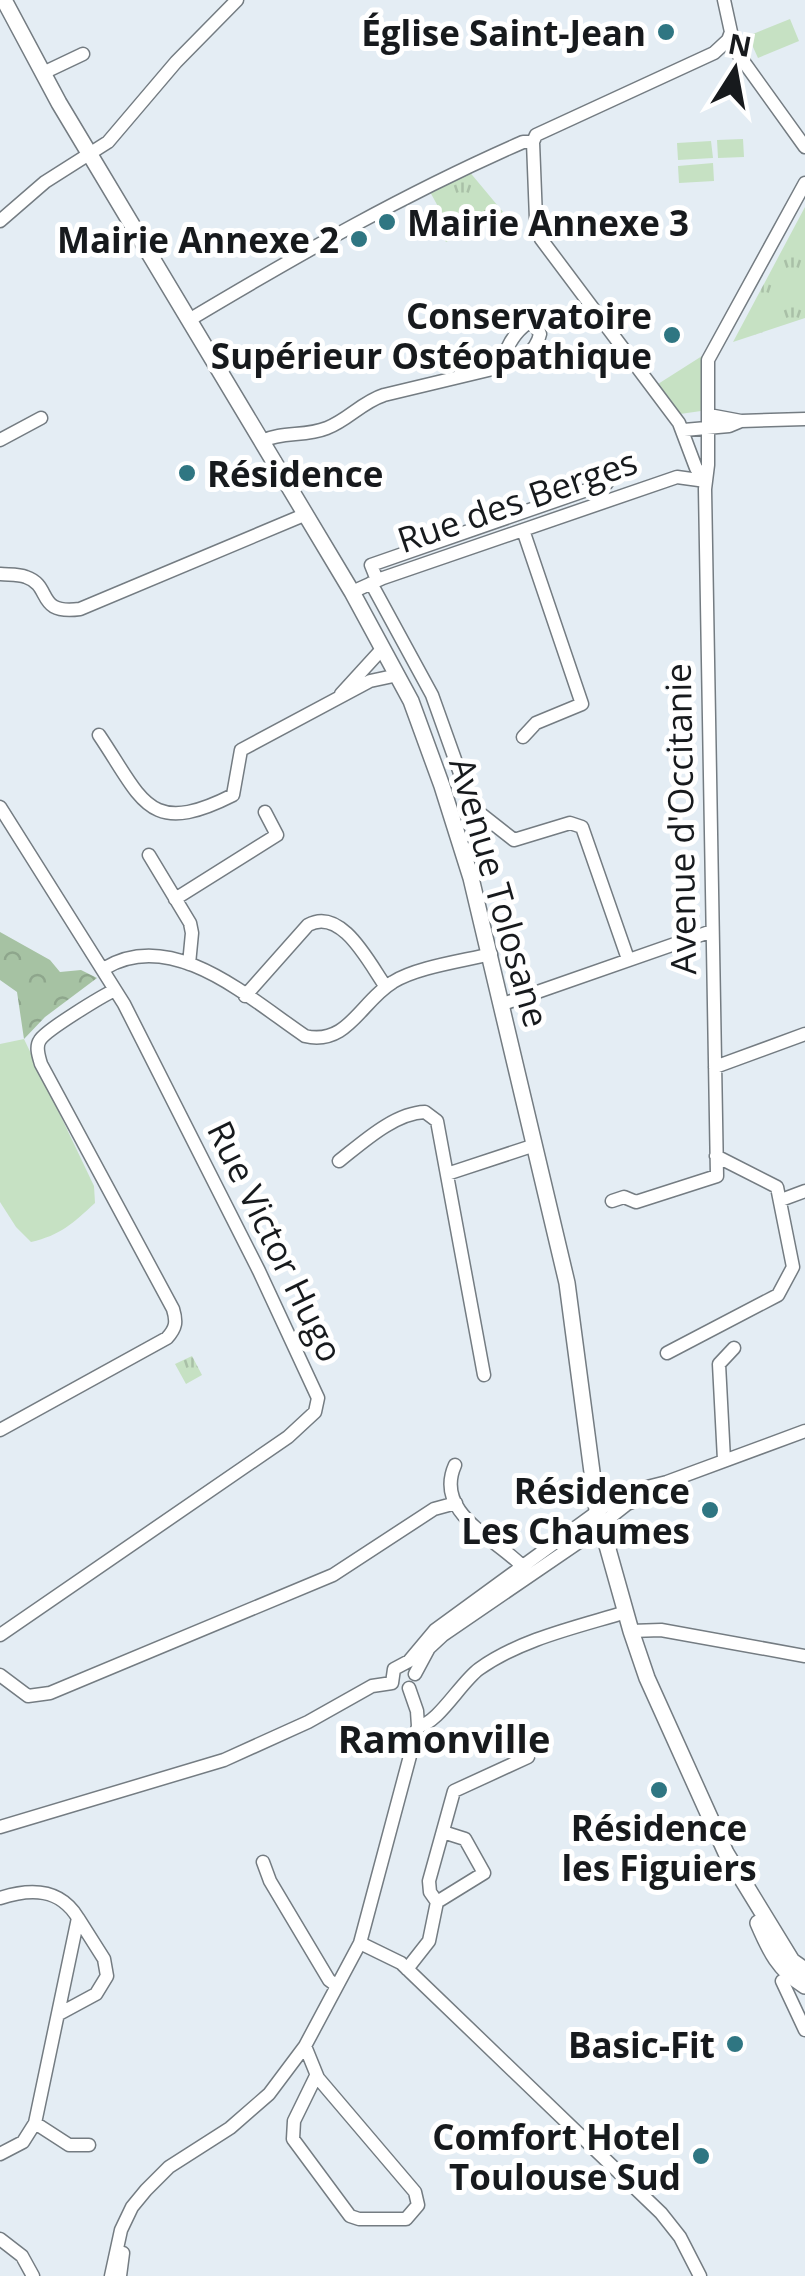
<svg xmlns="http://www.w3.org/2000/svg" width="805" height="2276" font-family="'Open Sans',sans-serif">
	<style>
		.green { fill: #c6e1c3 }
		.forest { fill: url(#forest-crowns) }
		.park { fill: url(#park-tufts) }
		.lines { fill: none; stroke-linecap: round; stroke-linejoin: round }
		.minor-casing { stroke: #747c82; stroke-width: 15 }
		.major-casing { stroke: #747c82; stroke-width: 18 }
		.minor { stroke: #fff; stroke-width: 12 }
		.major { stroke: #fff; stroke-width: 15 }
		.poi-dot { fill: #2f7682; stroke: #fff; stroke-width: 4 }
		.labels { text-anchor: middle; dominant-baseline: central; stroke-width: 10; stroke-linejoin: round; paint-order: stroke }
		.poi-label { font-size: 35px; font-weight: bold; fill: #171a1d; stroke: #fff; text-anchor: end }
		.street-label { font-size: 35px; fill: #171a1d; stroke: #fff }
		.neighbourhood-label { font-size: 38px; font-weight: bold; fill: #171a1d; stroke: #fff }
	</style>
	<defs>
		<pattern id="forest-crowns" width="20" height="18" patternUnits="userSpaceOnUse" patternTransform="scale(2.5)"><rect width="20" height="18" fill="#a6c2a3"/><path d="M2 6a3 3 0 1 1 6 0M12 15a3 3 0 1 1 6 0" fill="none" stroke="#8ea68c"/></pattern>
		<pattern id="park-tufts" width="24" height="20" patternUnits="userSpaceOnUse" patternTransform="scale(2.5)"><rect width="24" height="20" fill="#c6e1c3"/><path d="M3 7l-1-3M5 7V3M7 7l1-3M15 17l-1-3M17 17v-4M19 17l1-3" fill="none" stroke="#a9c0a7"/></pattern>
	</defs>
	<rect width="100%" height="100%" fill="#e4edf4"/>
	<!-- green -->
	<path class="green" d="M790,19L799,41L758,58L748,36Z
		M743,139L744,157L718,158L717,140Z
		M711,141L713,158L678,160L677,143Z
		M713,163L714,181L679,183L678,166Z
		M702,356L701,411L680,414L658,384Z
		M24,1039L94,1186L95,1203C72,1224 61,1235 31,1242L16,1227L0,1202V1044Z"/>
	<!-- forest -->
	<path class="forest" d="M0,932L50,960L60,972L81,970L97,978L45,1017L24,1039L17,992L0,980Z"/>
	<!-- park -->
	<path class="park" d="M468,170L503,212L446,242L438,228L441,212L429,190Z
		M805,207V318L733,342Z
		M192,1356L202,1375L186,1384L175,1364Z"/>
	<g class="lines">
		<defs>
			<path id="minor" d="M724,0L731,32L728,40
				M728,40L805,147
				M43,73L83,54
				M0,221L45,182L108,142L176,62L237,0
				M189,320C298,255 406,193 523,142H533
				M709,415L741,421L805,419
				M684,430L729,426L741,421
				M0,440L41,418
				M262,441C283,431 305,437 327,428C348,420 362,402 384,395L501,367C505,350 513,333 528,323L535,325L540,334C536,354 518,361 501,367
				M706,481L696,468L679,423L541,239L536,219L533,142L536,135L714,53L728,40
				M523,530L582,704L536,723L523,737
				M0,574C8,575 18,574 26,577C53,586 35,615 80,609L304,515
				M377,580L371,565L607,483
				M371,583L432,695L472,807L514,840L570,823L582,827L628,959
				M352,592L383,578L677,477L706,481
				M341,694L383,648
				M99,735C143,800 148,838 233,795L241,750L370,681L398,675
				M0,807L124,1004L259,1271L318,1398L315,1412L288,1437L0,1635
				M149,855L190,923L192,933L189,964
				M175,899L277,835L265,812
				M105,968C173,927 250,999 305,1036C348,1046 361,1001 393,982C417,967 463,961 491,954
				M245,996L308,925C342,906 370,965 386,987
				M503,1004L712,931
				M715,1067L805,1034
				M339,1161C362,1143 394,1113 425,1112L437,1121L484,1375
				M447,1174L535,1145
				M781,1200L805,1191
				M612,1201L624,1197L636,1202L717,1176L705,489L708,465V360L805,183
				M667,1353L778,1295L793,1267L777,1187L716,1156
				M0,1430L167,1338C176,1328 177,1322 173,1309L41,1064C39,1057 35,1047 40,1040C46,1030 102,996 115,990
				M724,1460L719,1364L734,1348
				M455,1465C433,1514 498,1539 524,1568
				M631,1631L661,1630L805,1656
				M415,1674L429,1648L443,1635L579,1542L627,1504L650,1495L665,1484
				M0,1675L28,1696L50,1693L333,1575L434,1509L456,1503
				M392,1683L394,1669L409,1661L435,1630L623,1493L667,1482L805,1431
				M418,1726C437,1725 461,1682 479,1669C521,1639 577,1627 626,1612
				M0,1827L224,1760L308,1722L372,1686L392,1683
				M263,1862L270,1881L329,1980L337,1986
				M0,1898C31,1888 60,1888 78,1918L35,2123L23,2142L0,2154
				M437,1902L430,1892L429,1881L454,1791L528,1757
				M360,1943L401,1963L661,2213L680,2237L700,2276
				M407,1969L429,1941L437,1902L484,1873L465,1839L443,1832
				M782,1981L805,2030
				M59,2014L96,1994L107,1976L104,1959L78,1918
				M305,2046L318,2078L415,2192L418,2205L406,2219H359L350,2216L293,2139L294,2121L316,2076
				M35,2123L69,2145H89
				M0,2239L22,2256L33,2276
				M111,2276L121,2230L132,2207L146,2190L169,2167L230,2128L269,2094L305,2046L360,1943L418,1726L417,1711L409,1688
				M120,2276L123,2253"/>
			<path id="major" d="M4,0L59,103L352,592L411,701L442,786L471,878L567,1283L597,1510L631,1631L647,1678L726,1853L792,1961L805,1970
				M758,1923C770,1951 779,1970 805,1986"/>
		</defs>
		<!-- minor casing -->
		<use href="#minor" class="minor-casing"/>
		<!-- major casing -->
		<use href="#major" class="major-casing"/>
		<!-- minor -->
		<use href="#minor" class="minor"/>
		<!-- major -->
		<use href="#major" class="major"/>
	</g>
	<!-- markers -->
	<g class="poi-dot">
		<circle cx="666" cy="32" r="10"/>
		<circle cx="387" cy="222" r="10"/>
		<circle cx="359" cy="239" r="10"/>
		<circle cx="672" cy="335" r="10"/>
		<circle cx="187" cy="473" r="10"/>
		<circle cx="710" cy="1510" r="10"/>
		<circle cx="659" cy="1790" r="10"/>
		<circle cx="735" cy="2044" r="10"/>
		<circle cx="701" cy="2156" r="10"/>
	</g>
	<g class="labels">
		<!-- poi labels -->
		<g class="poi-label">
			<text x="646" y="32">Église Saint-Jean</text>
			<text x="407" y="222" text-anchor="start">Mairie Annexe 3</text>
			<text x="339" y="239">Mairie Annexe 2</text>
			<text x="652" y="315">Conservatoire<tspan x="652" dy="40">Supérieur Ostéopathique</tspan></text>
			<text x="207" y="473" text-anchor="start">Résidence</text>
			<text x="690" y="1490">Résidence<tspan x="690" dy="40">Les Chaumes</tspan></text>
			<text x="659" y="1827" text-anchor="middle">Résidence<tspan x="659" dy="40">les Figuiers</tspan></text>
			<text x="715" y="2044">Basic-Fit</text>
			<text x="681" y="2136">Comfort Hotel<tspan x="681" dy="40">Toulouse Sud</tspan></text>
		</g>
		<!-- street labels -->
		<g class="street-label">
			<text transform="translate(517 500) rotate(-19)">Rue des Berges</text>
			<text transform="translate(680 819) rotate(-91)">Avenue d'Occitanie</text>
			<text transform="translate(500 892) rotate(74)">Avenue Tolosane</text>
			<text transform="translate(276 1241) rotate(64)">Rue Victor Hugo</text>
		</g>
		<!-- neighbourhood labels -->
		<g class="neighbourhood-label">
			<text x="444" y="1738">Ramonville</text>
		</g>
	</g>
	<!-- north arrow -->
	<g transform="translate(735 70) rotate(11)" stroke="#ffffff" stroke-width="8" paint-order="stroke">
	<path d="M0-8L18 38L0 25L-18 38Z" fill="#171a1d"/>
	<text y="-15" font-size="28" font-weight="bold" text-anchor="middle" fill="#171a1d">N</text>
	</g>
</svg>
